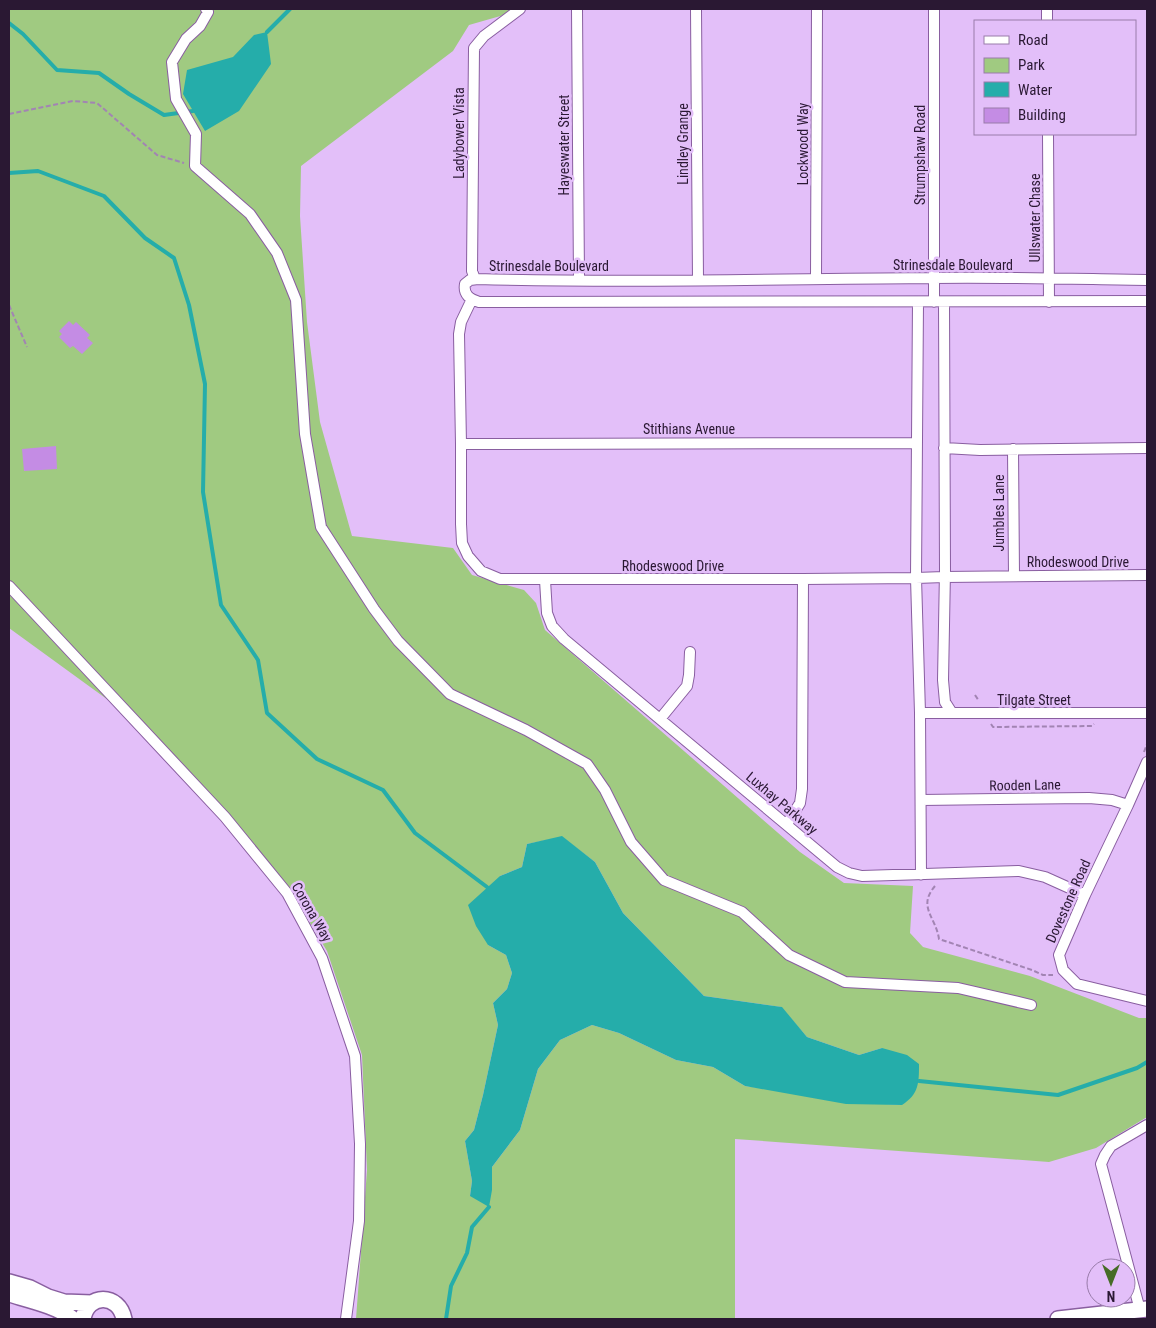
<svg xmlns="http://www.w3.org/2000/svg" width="1156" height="1328" font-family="'Roboto Condensed',sans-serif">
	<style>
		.green { fill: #a0ca81; fill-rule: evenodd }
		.water { fill: #25adaa }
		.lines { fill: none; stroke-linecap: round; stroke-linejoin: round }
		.stream { stroke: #25adaa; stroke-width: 4 }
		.building { fill: #c48ce4 }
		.minor-casing { stroke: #895ea0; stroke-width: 12 }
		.secondary-casing { stroke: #895ea0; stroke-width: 18 }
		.path { stroke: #a284b3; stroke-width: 2; stroke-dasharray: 5 2.5; stroke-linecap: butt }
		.minor { stroke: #fff; stroke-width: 10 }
		.secondary { stroke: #fff; stroke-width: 15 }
		.labels { text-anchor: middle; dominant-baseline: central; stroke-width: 5; stroke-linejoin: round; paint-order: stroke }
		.street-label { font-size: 14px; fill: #2a1833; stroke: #e3bff9 }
	</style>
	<rect width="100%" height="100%" fill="#e3bff9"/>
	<!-- green -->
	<path class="green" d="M9,9H525L469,25L453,51L301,166L300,216L307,322L320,422L352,536L453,548L472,575L524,590L536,603L545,630L800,852L844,883L913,886L910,933L923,947L1030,976L1139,1018H1147V1117L1096,1148L1049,1162L735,1139V1319H356L367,1170L362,1055L327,951L286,883L130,712L115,705L9,628ZM562,837L595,862L623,913L704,996L781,1007L807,1037L859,1055L882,1048L902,1105L886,1104L745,1086L713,1067L676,1060L619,1033L592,1025L560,1040L538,1069L520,1130L492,1167V1190L470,1196L472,1181L465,1141L474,1130L483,1095L498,1025L493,1003L507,989L512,973L506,955L488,945L500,876L522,867L527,844Z"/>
	<!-- water -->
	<path class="water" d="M267,32L271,64L239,111L205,131L183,94L187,70L233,57L254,35Z
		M562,836L595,862L623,913L704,996L782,1007L807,1037L859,1055L882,1048L907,1055L919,1064C919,1083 919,1094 902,1105L846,1104L745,1086L713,1067L676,1060L619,1033L592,1025L560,1040L538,1069L520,1130L492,1167V1190L489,1207L470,1196L472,1181L465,1141L474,1130L483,1095L498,1025L493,1003L507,989L512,973L506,955L488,945L476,926L468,905L500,876L522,867L527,844Z"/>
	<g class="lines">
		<!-- stream -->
		<path class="stream" d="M9,23L23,34L57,70L99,73L129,94L164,115L193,111
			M267,32L290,9
			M9,173L38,171L104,196L145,238L174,258L189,305L205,384L203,492L221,605L258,660L267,713L317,759L383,790L415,833L487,887
			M919,1081L1058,1095L1137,1068L1147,1062
			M446,1319L451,1286L467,1253L472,1227L489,1207"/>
	</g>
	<!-- building -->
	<path class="building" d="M69,321L73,325L76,322L90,335L87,338L93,343L82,354L73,346L70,348L59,337L62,334L59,331Z
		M56,446L57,469L24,471L22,449Z"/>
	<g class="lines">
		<defs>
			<path id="minor" d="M206,9L208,12L200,26L186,39L172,62L176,99L196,134L195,166L250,214L277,253L296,300L305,434L321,527L374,609L398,641L450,694L526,730L587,764L605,790L631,842L664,880L742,912L789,955L845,982L958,988L1031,1005
				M577,9L579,280
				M696,9L698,280
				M934,9V302
				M1047,9V21
				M1048,134L1049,302
				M475,279L472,271L474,48L484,36L520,9
				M816,279L817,9
				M1147,280C1075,279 1004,277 932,278C781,279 629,283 478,279L470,280L465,284C463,295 470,299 479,302L1147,301
				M472,299L461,322L459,334L461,444V524L462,543L468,556L481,571L500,579H803L916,578L944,577L1147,575
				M918,302L916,578L920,713L921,875
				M944,302L945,571L943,680L945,702L952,713
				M461,444L916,443
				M944,448L980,450L1147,448
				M1013,449L1014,576
				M545,580L547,613L552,626L564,639L837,867L849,873L862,876L1019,871L1045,877L1085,895
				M9,586L225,817L287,893L322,958L355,1056L360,1144L359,1221L346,1319
				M920,713H1147
				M660,719L687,686L689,675L690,652
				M1147,762L1128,805L1085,895L1059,955L1063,970L1077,984L1147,1001
				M921,800L1089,798L1112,800L1128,805
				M787,824L800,803L802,789L803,579
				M1140,1310L1101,1164L1105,1155L1111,1146L1147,1125"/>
			<path id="secondary" d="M9,1282L30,1288L48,1297L64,1302L92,1303
				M9,1294C29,1300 57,1306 73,1319
				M83,1319C87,1293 119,1293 124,1319
				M1058,1319L1147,1309"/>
		</defs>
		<!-- minor casing -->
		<use href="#minor" class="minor-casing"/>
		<!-- secondary casing -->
		<use href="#secondary" class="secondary-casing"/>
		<!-- path -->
		<path class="path" d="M9,114L73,101L97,103L157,155L184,163
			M9,305L27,347
			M975,695L979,701
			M991,724L993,727L1092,726L1094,724
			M1144,752L1147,744
			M935,886C917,907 936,917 939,939L1032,970L1043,975H1053"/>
		<!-- minor -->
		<use href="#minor" class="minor"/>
		<!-- secondary -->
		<use href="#secondary" class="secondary"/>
	</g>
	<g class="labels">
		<!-- street labels -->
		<g class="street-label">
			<text transform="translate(459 133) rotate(-90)">Ladybower Vista</text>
			<text transform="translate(683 144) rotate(-90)">Lindley Grange</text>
			<text transform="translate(803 144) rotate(-90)">Lockwood Way</text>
			<text transform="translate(564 145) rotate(-90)">Hayeswater Street</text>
			<text transform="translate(920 155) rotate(-90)">Strumpshaw Road</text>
			<text transform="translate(1035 218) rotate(-90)">Ullswater Chase</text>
			<text x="953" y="265">Strinesdale Boulevard</text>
			<text x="549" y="266">Strinesdale Boulevard</text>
			<text x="689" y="429">Stithians Avenue</text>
			<text transform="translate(999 513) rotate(-90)">Jumbles Lane</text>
			<text x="1078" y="562">Rhodeswood Drive</text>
			<text x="673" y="566">Rhodeswood Drive</text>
			<text x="1034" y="700">Tilgate Street</text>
			<text transform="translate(1025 785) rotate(-1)">Rooden Lane</text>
			<text transform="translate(782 803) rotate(40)">Luxhay Parkway</text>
			<text transform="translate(1068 901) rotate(-66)">Dovestone Road</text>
			<text transform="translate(312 912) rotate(60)">Corona Way</text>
		</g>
	</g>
	<!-- border -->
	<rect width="1156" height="1328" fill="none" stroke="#2a1833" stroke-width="20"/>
	<!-- legend -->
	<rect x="974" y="20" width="162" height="115" fill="#e3bff9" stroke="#997caa"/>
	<rect x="984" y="36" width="25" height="8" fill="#ffffff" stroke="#997caa"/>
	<text x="1018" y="45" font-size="15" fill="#2a1833">Road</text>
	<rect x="984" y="58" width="25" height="15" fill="#a0ca81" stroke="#997caa"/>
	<text x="1018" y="70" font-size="15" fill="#2a1833">Park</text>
	<rect x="984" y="82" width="25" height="15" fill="#25adaa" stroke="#997caa"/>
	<text x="1018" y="95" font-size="15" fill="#2a1833">Water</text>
	<rect x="984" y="108" width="25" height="15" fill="#c48ce4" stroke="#997caa"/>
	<text x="1018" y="120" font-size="15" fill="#2a1833">Building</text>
	<!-- north arrow -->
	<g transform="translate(1111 1283) rotate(180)"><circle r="24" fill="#e3bff9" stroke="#997caa"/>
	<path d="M0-4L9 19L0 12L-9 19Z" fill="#466c26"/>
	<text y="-8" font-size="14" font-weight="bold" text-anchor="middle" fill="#2a1833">N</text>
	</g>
</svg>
